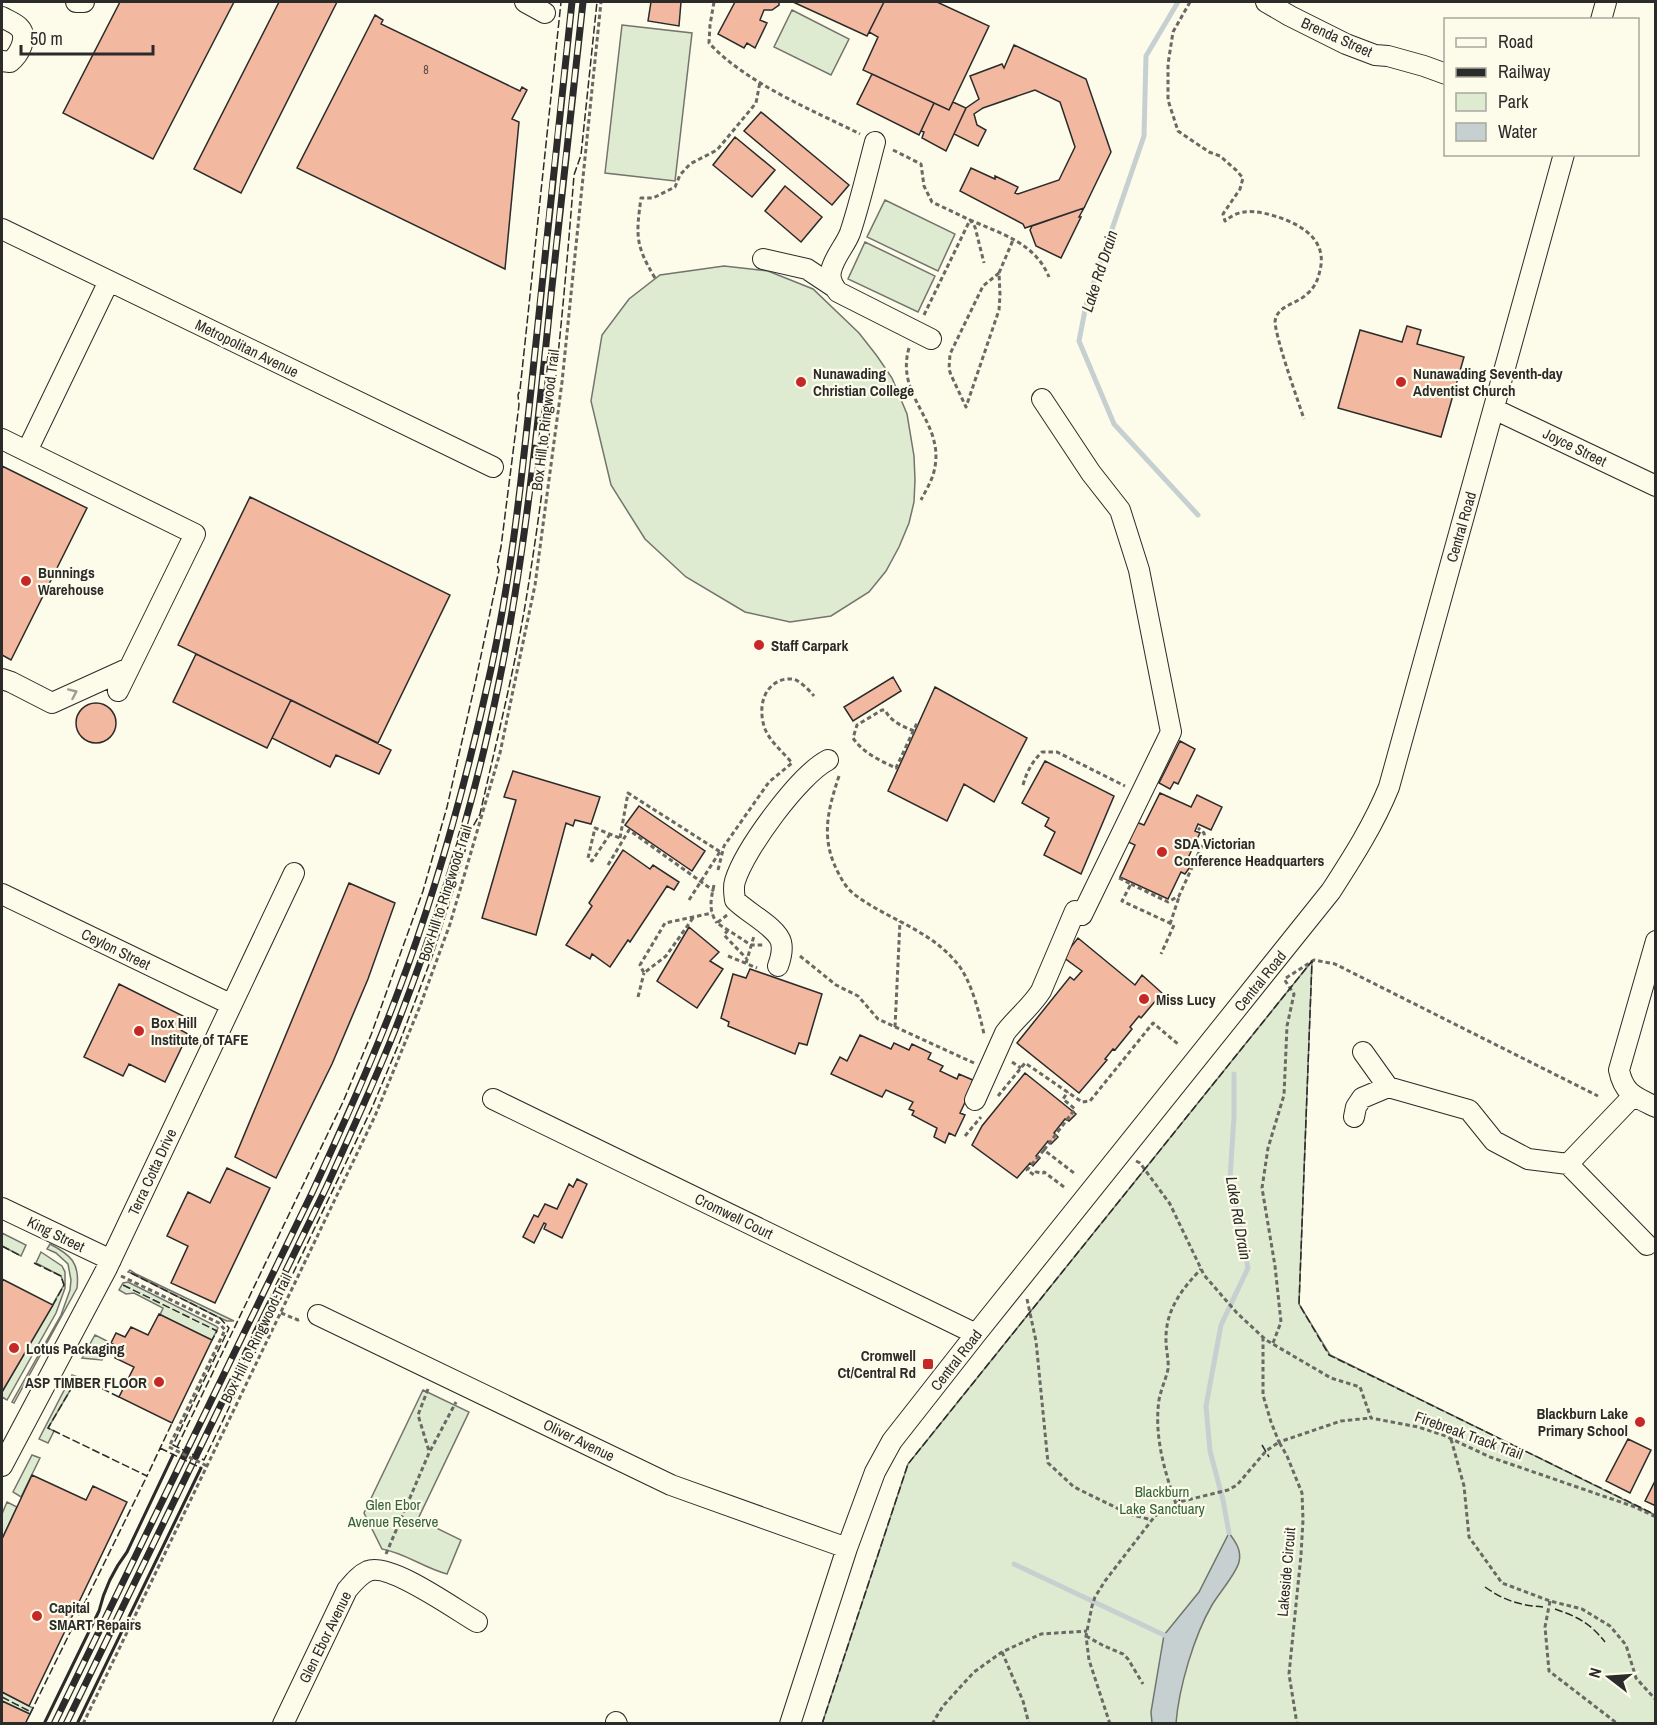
<svg xmlns="http://www.w3.org/2000/svg" width="1657" height="1725" font-family="'Archivo Narrow',sans-serif">
	<style>
		.green { fill: #deebd1; stroke: #74746e; stroke-width: 1.5 }
		.water { fill: #c7d0d0; stroke: #74746e; stroke-width: 1.5 }
		.lines { fill: none; stroke-linecap: round; stroke-linejoin: round }
		.stream { stroke: #c7d0d0; stroke-width: 5 }
		.building { fill: #f2b8a0; stroke: #2b2b2b; stroke-width: 1.5 }
		.minor-casing { stroke: #2b2b2b; stroke-width: 22 }
		.path { stroke: #6a6964; stroke-width: 3; stroke-dasharray: 4.5 3; stroke-linecap: butt }
		.minor { stroke: #fdfbea; stroke-width: 20 }
		.rail-casing { stroke: #2b2b2b; stroke-width: 7 }
		.rail { stroke: #fdfbea; stroke-width: 4.5; stroke-dasharray: 14; stroke-linecap: butt }
		.path-bridge { stroke: #6a6964; stroke-width: 3; stroke-dasharray: 4.5 3; stroke-linecap: butt }
		.fence { stroke: #2b2b2b; stroke-width: 1.5; stroke-dasharray: 8 3; stroke-linecap: butt }
		.wall { stroke: #2b2b2b; stroke-width: 3 }
		.oneway { stroke: #9e9d94 }
		.poi-dot { fill: #c62828; stroke: #fdfbea; stroke-width: 2 }
		.labels { text-anchor: middle; dominant-baseline: central; stroke-width: 4.5; stroke-linejoin: round; paint-order: stroke }
		.number-label { font-size: 12px; fill: #5d4e48 }
		.street-label { font-size: 15px; fill: #2b2b2b; stroke: #fdfbea }
		.poi-label { font-size: 15px; font-weight: bold; fill: #2b2b2b; stroke: #fdfbea; text-anchor: start }
		.park-label { font-size: 15px; fill: #34623c; stroke: #fdfbea }
		.water-label { font-size: 16px; font-style: italic; fill: #2b2b2b; stroke: #fdfbea }
	</style>
	<rect width="100%" height="100%" fill="#fdfbea"/>
	<!-- green -->
	<path class="green" d="M792,10L849,39L831,75L774,47Z
		M622,25L692,33L675,181L605,173Z
		M885,200L955,234L938,271L867,237Z
		M865,242L935,276L918,312L848,279Z
		M724,266L768,271L813,289L859,333L877,356L892,378L907,414L914,456L915,480L914,502L909,523L899,547L886,571L869,592L831,616L790,622L745,612L686,577L645,539L611,485L591,401L602,335L629,299L660,275Z
		M1312,961L1299,1304L1330,1355L1655,1515V1723L822,1724L908,1464Z
		M2,1233L26,1245L21,1256L2,1246Z
		M50,1244C71,1255 80,1263 77,1288L14,1403L12,1402L61,1315L70,1290L71,1280L68,1264L56,1253L47,1249Z
		M41,1252L62,1266L65,1272V1288L56,1313L7,1400L2,1397V1392L64,1285L61,1276L36,1263Z
		M130,1270L136,1274L234,1321H227L220,1318L131,1273L128,1272Z
		M128,1282L216,1326L218,1328L212,1340L160,1315L163,1308L134,1293L126,1294L119,1290L123,1283Z
		M95,1335L111,1343L102,1360L82,1358Z
		M72,1375L78,1377L48,1428L54,1431L48,1443L39,1439Z
		M423,1390L469,1412L418,1519L461,1540L447,1574C424,1568 405,1553 382,1549L364,1513Z
		M32,1455L40,1458L21,1497L13,1492Z
		M7,1502L17,1507L2,1539V1514Z
		M2,1692L33,1708L30,1714L2,1701Z"/>
	<!-- water -->
	<path class="water" d="M1229,1533C1235,1541 1242,1550 1239,1562C1236,1574 1219,1593 1212,1605C1194,1636 1179,1687 1176,1723H1152L1151,1712L1164,1635L1199,1592Z"/>
	<g class="lines">
		<!-- stream -->
		<path class="stream" d="M1178,2L1146,56L1144,136L1086,305L1079,341L1114,424L1198,515
			M1229,1533L1223,1500L1210,1451L1206,1406L1221,1325L1248,1268L1230,1178L1234,1117V1074
			M1014,1564L1164,1635"/>
	</g>
	<!-- building -->
	<path class="building" d="M120,2H234L153,159L63,113Z
		M279,2H337L241,193L194,169Z
		M651,2H681L679,26L648,21Z
		M735,2H779V5L772,10H764L760,20L767,23L755,48L747,43L744,48L718,34Z
		M793,2H884L867,36Z
		M884,2H937L989,26L949,110L863,70L878,37L869,32Z
		M375,15L383,20L381,24L520,91L522,87L527,90L512,119L519,122L505,269L297,168Z
		M1014,45L1086,79L1111,152L1084,208L1025,228L1023,224L960,191L971,168L995,179V176L1018,187L1015,193L1018,194L1059,180L1075,147L1060,102L1035,90L983,108L974,114L977,125L986,130L978,146L954,134L966,108L979,99L970,76L1002,64L1004,68Z
		M872,74L934,103L919,135L857,104Z
		M953,102L966,108L946,151L922,138L924,132L921,131L934,103L949,110Z
		M761,112L849,185L832,205L744,131Z
		M735,137L775,170L752,197L713,165Z
		M785,186L822,217L801,242L765,211Z
		M1084,208L1079,217H1081L1061,258L1036,246L1030,230L1032,226Z
		M1407,326L1421,330L1417,344L1464,357L1441,437L1338,408L1360,330L1402,342Z
		M2,466L87,508L11,660L2,655Z
		M250,497L450,595L378,743L178,645Z
		M196,654L291,700L267,748L173,702Z
		M893,677L901,691L853,721L844,707Z
		M935,687L1027,738L994,802L964,784L947,821L888,791Z
		M291,700L391,750L379,774L336,755L330,767L272,738Z
		M76 723a20 20 0 1 1 40 0a20 20 0 1 1-40 0Z
		M1180,741L1195,749L1178,784L1174,782L1170,789L1159,783Z
		M1045,761L1114,796L1081,874L1044,855L1055,832L1045,826L1049,818L1022,803Z
		M513,771L600,797L591,824L575,820L573,826L566,823L536,935L482,918L516,800L504,797Z
		M1160,793L1191,807L1197,795L1222,807L1211,830L1198,824L1195,831L1200,833L1188,858L1192,859L1190,867L1185,874L1181,872L1168,899L1120,877L1135,845L1126,841L1136,822L1144,825Z
		M639,806L705,851L692,871L625,825Z
		M623,850L650,869L653,865L679,882L674,890L667,886L630,942L628,940L610,967L592,954L590,959L566,945L592,906L589,903Z
		M349,883L395,903L368,979L332,1064L276,1178L235,1157Z
		M689,927L719,952L710,961L723,969L697,1008L657,981Z
		M1078,938L1135,985L1142,975L1162,993L1141,1018L1139,1016L1130,1027L1132,1029L1115,1050L1113,1049L1105,1059L1107,1060L1079,1093L1017,1043L1070,977L1074,980L1082,971L1063,957Z
		M750,969L822,994L807,1045L799,1043L795,1054L728,1026L729,1022L721,1018L733,974L746,978Z
		M119,984L183,1016L177,1028L188,1034L165,1082L129,1064L123,1076L84,1057Z
		M860,1035L891,1049L894,1043L909,1050L912,1044L931,1053L928,1059L943,1066L940,1071L957,1079L959,1074L975,1081L960,1113L965,1115L955,1136L949,1133L945,1143L934,1137L937,1128L912,1115L914,1111L909,1109L913,1102L886,1090L882,1097L831,1074L840,1057L847,1061Z
		M1025,1073L1076,1114L1069,1121L1065,1119L1054,1133L1058,1137L1051,1144L1048,1141L1036,1156L1040,1158L1033,1166L1030,1163L1017,1178L972,1145L982,1126Z
		M227,1168L270,1188L215,1303L171,1283L188,1246L167,1236L188,1192L210,1203Z
		M577,1179L587,1184L562,1238L544,1229L546,1224L544,1223L534,1243L523,1237L534,1215L538,1217L545,1204L557,1209L569,1184L573,1187Z
		M2,1279L53,1305L2,1392Z
		M159,1314L212,1340L172,1423L119,1397L134,1367L115,1358L120,1348L111,1343L116,1333L125,1337L131,1327L148,1335Z
		M1628,1439L1651,1450L1630,1493L1606,1481Z
		M32,1475L86,1500L93,1486L127,1502L29,1706L2,1692V1539Z
		M1656,1479V1506L1645,1501Z
		M2,1701L30,1714L25,1724H2Z"/>
	<g class="lines">
		<defs>
			<path id="minor" d="M76,2H84
				M525,2L545,13
				M1266,2L1290,16L1346,44L1375,55L1388,56L1424,66L1446,74
				M2,17C7,20 15,23 19,27C29,37 19,55 10,62L2,61
				M1601,20L1606,2
				M875,142C867,172 860,203 850,233C845,246 834,257 831,271C829,279 833,286 838,292L931,339
				M2,229L493,467
				M763,259L807,269L834,287
				M1042,399L1091,473L1120,510L1139,570L1171,732L1082,915
				M1494,409L1656,486
				M2,439L195,534L118,691
				M27,451L109,281
				M2,679L11,682L52,703L129,668
				M2,894L230,1004
				M1656,941L1619,1070C1624,1094 1635,1097 1656,1107
				M778,966C781,958 783,950 781,942C777,927 746,912 735,900C734,893 733,887 735,881C745,849 799,775 828,760
				M1363,1052L1388,1087
				M493,1099L976,1334
				M975,1100L1005,1033C1016,1018 1031,1007 1041,991L1075,911
				M1354,1117L1356,1107L1362,1098L1388,1087L1469,1110L1494,1141L1528,1159L1568,1164L1633,1096
				M1568,1164L1647,1245
				M2,1208L111,1260
				M318,1315L671,1485L847,1548
				M2,1466L107,1268L294,873
				M616,1722L617,1724
				M283,1724L347,1590C353,1583 359,1575 368,1571C390,1562 456,1610 477,1622
				M790,1724L847,1548L875,1472L892,1441L976,1334L1331,891C1353,857 1374,824 1389,787L1564,154"/>
		</defs>
		<!-- minor casing -->
		<use href="#minor" class="minor-casing"/>
		<!-- path -->
		<path class="path" d="M714,2L710,25L709,43C746,83 812,110 860,134
			M1190,2L1173,32L1168,64V100L1178,131L1209,152L1220,156L1236,170L1243,178L1240,189L1223,214L1225,221C1237,211 1248,210 1263,213C1291,219 1329,235 1320,270C1318,280 1315,287 1307,294C1297,304 1275,306 1275,323C1276,330 1278,338 1280,345C1287,370 1296,395 1304,419
			M893,150L921,164L924,186L932,202L970,220L975,227L984,263
			M999,273L983,286L950,354L949,369L951,375L966,407L999,310L1000,295L999,273L1013,240
			M655,278C635,245 636,235 641,198H653L675,187L680,175L690,164L717,150L756,103L760,82
			M924,315L970,220C1002,234 1035,243 1049,277
			M909,348C894,399 949,423 933,475C930,484 925,492 921,500
			M914,731C902,726 891,722 885,710H882L857,725L853,738C863,753 881,761 896,768L917,723
			M839,776C827,812 820,841 840,876C844,884 850,892 858,897C890,920 929,930 956,962C971,979 979,1012 984,1034
			M1023,785C1027,771 1032,762 1042,752H1057L1125,786
			M610,834L592,861L588,858L595,828L622,839
			M620,838L628,793L722,853
			M608,865L629,830L714,891
			M718,870L724,846L769,782L792,763C783,752 768,740 764,726C759,709 762,689 779,681C784,679 790,678 796,680C803,684 809,690 814,696
			M1119,878L1131,884L1122,901L1174,925L1161,954
			M1131,884L1168,902L1179,896L1205,839L1204,833L1198,828
			M714,885C711,899 708,910 717,923
			M689,900L721,850
			M727,915L717,923L751,945H763
			M693,918L666,956L644,973L640,965L665,923L712,913
			M1170,924L1179,897
			M728,930L724,935L747,959
			M728,956L757,968
			M800,956L836,985L858,996L878,1019L974,1063
			M746,963L754,936
			M1286,978L1314,960L1335,964L1598,1096
			M638,997L644,973
			M895,1027L900,921
			M1012,1062L1021,1068
			M998,1096L1025,1063L1082,1102L1090,1101L1153,1023L1178,1044
			M965,1136L981,1117
			M1044,1150L1075,1109L1063,1099L1068,1092
			M1136,1161L1140,1163L1170,1204L1204,1275L1237,1313L1266,1340L1331,1378L1360,1387L1371,1418L1418,1427L1443,1435L1490,1457L1635,1507L1656,1517
			M1064,1187L1044,1172L1043,1173L1036,1172L1034,1175L1027,1170L1044,1150L1074,1173
			M121,1276L219,1323L225,1330L169,1447
			M1027,1299L1036,1341L1048,1463L1074,1487L1129,1514L1152,1520
			M281,1313L298,1320L301,1319
			M1263,1337V1395L1271,1422L1279,1442L1341,1421L1371,1418
			M1273,1343L1281,1322L1275,1266L1262,1188L1268,1148L1284,1095L1287,1026L1294,994L1284,979
			M428,1389L418,1415L429,1451
			M1451,1439L1464,1486L1469,1537L1502,1583L1550,1601L1582,1609L1610,1626L1626,1645L1636,1678L1656,1700
			M1176,1504C1164,1470 1154,1435 1159,1400C1161,1389 1166,1379 1168,1369C1169,1360 1166,1350 1166,1341C1165,1311 1181,1290 1201,1269
			M386,1554L429,1453L456,1402
			M1550,1601L1545,1627L1549,1671L1618,1724
			M1086,1636L1104,1646L1123,1654L1128,1659L1143,1684
			M1002,1652L1023,1701L1029,1724
			M83,1724L375,1116L420,1006L450,924L500,753L535,585L562,382L601,2
			M932,1724L943,1706L974,1672L1002,1652L1041,1634L1087,1631
			M1110,1724L1089,1660L1086,1636L1092,1606L1095,1597L1105,1581L1155,1516L1179,1502L1228,1490L1237,1485L1266,1451L1279,1442L1287,1456L1302,1493L1303,1520L1301,1555L1289,1674L1297,1724"/>
		<!-- minor -->
		<use href="#minor" class="minor"/>
		<defs>
			<path id="rail" d="M54,1724L312,1193C342,1128 372,1062 397,995C437,889 467,779 491,669C515,558 525,445 537,333C548,222 560,112 572,2
				M66,1724L326,1188C350,1135 374,1083 395,1030C432,935 464,837 487,737C519,602 534,463 548,325C559,217 571,109 583,2"/>
		</defs>
		<!-- rail casing -->
		<use href="#rail" class="rail-casing"/>
		<!-- rail -->
		<use href="#rail" class="rail"/>
		<!-- path-bridge -->
		<path class="path-bridge" d="M169,1447L207,1466"/>
		<!-- fence -->
		<path class="fence" d="M2,1246L21,1256
			M34,1263L61,1276L64,1285L53,1305
			M131,1273L220,1318L229,1328L173,1445L204,1460L371,1110L400,1041L433,954L454,888L471,830L480,814C496,743 514,672 526,600C549,460 563,317 574,175L581,155L597,2
			M123,1285L217,1331L212,1340
			M119,1397L78,1377L48,1428L147,1476L172,1423
			M1262,1445L1269,1457
			M177,1447L343,1102L371,1035L423,891L447,807L475,684L499,570L497,565L501,547L519,405L518,395L520,390L561,2
			M160,1448L201,1468
			M1179,1493L1180,1511
			M1485,1587C1505,1601 1519,1605 1543,1607
			M1555,1609C1578,1617 1590,1623 1605,1642
			M2,1697L31,1712
			M30,1714L147,1476
			M822,1724L908,1464L1312,961L1299,1304L1329,1355L1656,1515"/>
		<!-- wall -->
		<path class="wall" d="M44,1724L99,1611C104,1590 114,1569 127,1552L173,1455
			M77,1724L201,1468"/>
	</g>
	<!-- one-way arrows -->
	<defs><path id="oneway-chevron" d="M-2-3.5L2.5 0L-2 3.5" fill="none" stroke-width="1.6" stroke-linecap="round" stroke-linejoin="round" transform="scale(1.5)"/></defs>
	<use class="oneway" href="#oneway-chevron" transform="translate(73 693) rotate(-24)"/>
	<!-- markers -->
	<g class="poi-dot">
		<circle cx="801" cy="382" r="6"/>
		<circle cx="1401" cy="382" r="6"/>
		<circle cx="26" cy="581" r="6"/>
		<circle cx="759" cy="645" r="6"/>
		<circle cx="1162" cy="852" r="6"/>
		<circle cx="1144" cy="999" r="6"/>
		<circle cx="139" cy="1031" r="6"/>
		<circle cx="14" cy="1348" r="6"/>
		<rect x="922" y="1358" width="12" height="12" rx="3"/>
		<circle cx="159" cy="1382" r="6"/>
		<circle cx="1640" cy="1422" r="6"/>
		<circle cx="37" cy="1616" r="6"/>
	</g>
	<g class="labels">
		<!-- number labels -->
		<g class="number-label">
			<text x="426" y="70">8</text>
		</g>
		<!-- street labels -->
		<g class="street-label">
			<text transform="translate(1337 37) rotate(24)">Brenda Street</text>
			<text transform="translate(247 348) rotate(26)">Metropolitan Avenue</text>
			<text transform="translate(545 420) rotate(-83)">Box Hill to Ringwood Trail</text>
			<text transform="translate(1575 447) rotate(26)">Joyce Street</text>
			<text transform="translate(1461 527) rotate(-74)">Central Road</text>
			<text transform="translate(445 893) rotate(-72)">Box Hill to Ringwood Trail</text>
			<text transform="translate(116 949) rotate(26)">Ceylon Street</text>
			<text transform="translate(1260 981) rotate(-51)">Central Road</text>
			<text transform="translate(152 1172) rotate(-65)">Terra Cotta Drive</text>
			<text transform="translate(734 1216) rotate(26)">Cromwell Court</text>
			<text transform="translate(56 1234) rotate(26)">King Street</text>
			<text transform="translate(256 1338) rotate(-64)">Box Hill to Ringwood Trail</text>
			<text transform="translate(956 1360) rotate(-52)">Central Road</text>
			<text transform="translate(1469 1435) rotate(20)">Firebreak Track Trail</text>
			<text transform="translate(579 1440) rotate(26)">Oliver Avenue</text>
			<text transform="translate(1286 1572) rotate(-85)">Lakeside Circuit</text>
			<text transform="translate(325 1637) rotate(-64)">Glen Ebor Avenue</text>
		</g>
		<!-- poi labels -->
		<g class="poi-label">
			<text x="813" y="373">Nunawading<tspan x="813" dy="17">Christian College</tspan></text>
			<text x="1413" y="373">Nunawading Seventh-day<tspan x="1413" dy="17">Adventist Church</tspan></text>
			<text x="38" y="572">Bunnings<tspan x="38" dy="17">Warehouse</tspan></text>
			<text x="771" y="645">Staff Carpark</text>
			<text x="1174" y="843">SDA Victorian<tspan x="1174" dy="17">Conference Headquarters</tspan></text>
			<text x="1156" y="999">Miss Lucy</text>
			<text x="151" y="1022">Box Hill<tspan x="151" dy="17">Institute of TAFE</tspan></text>
			<text x="26" y="1348">Lotus Packaging</text>
			<text x="916" y="1355" text-anchor="end">Cromwell<tspan x="916" dy="17">Ct/Central Rd</tspan></text>
			<text x="147" y="1382" text-anchor="end">ASP TIMBER FLOOR</text>
			<text x="1628" y="1413" text-anchor="end">Blackburn Lake<tspan x="1628" dy="17">Primary School</tspan></text>
			<text x="49" y="1607">Capital<tspan x="49" dy="17">SMART Repairs</tspan></text>
		</g>
		<!-- park labels -->
		<g class="park-label">
			<text x="1162" y="1491">Blackburn<tspan x="1162" dy="17">Lake Sanctuary</tspan></text>
			<text x="393" y="1504">Glen Ebor<tspan x="393" dy="17">Avenue Reserve</tspan></text>
		</g>
		<!-- water labels -->
		<g class="water-label">
			<text transform="translate(1099 271) rotate(-72)">Lake Rd Drain</text>
			<text transform="translate(1239 1218) rotate(80)">Lake Rd Drain</text>
		</g>
	</g>
	<!-- border -->
	<rect width="1657" height="1725" fill="none" stroke="#2b2b2b" stroke-width="6"/>
	<!-- legend -->
	<rect x="1444" y="18" width="195" height="138" fill="#fdfbea" stroke="#a9a89e" stroke-width="1.5"/>
	<rect x="1456" y="38" width="30" height="9" fill="#fdfbea" stroke="#a9a89e" stroke-width="1.5"/>
	<text x="1498" y="48" font-size="18" fill="#2b2b2b">Road</text>
	<rect x="1456" y="68" width="30" height="9" fill="#2b2b2b" stroke="#a9a89e" stroke-width="1.5"/>
	<text x="1498" y="78" font-size="18" fill="#2b2b2b">Railway</text>
	<rect x="1456" y="93" width="30" height="18" fill="#deebd1" stroke="#a9a89e" stroke-width="1.5"/>
	<text x="1498" y="108" font-size="18" fill="#2b2b2b">Park</text>
	<rect x="1456" y="123" width="30" height="18" fill="#c7d0d0" stroke="#a9a89e" stroke-width="1.5"/>
	<text x="1498" y="138" font-size="18" fill="#2b2b2b">Water</text>
	<!-- north arrow -->
	<g transform="translate(1609 1677) rotate(287)" stroke="#fdfbea" stroke-width="4.5" paint-order="stroke">
	<path d="M0-4.5L10 22L0 15L-10 22Z" fill="#2b2b2b"/>
	<text y="-9" font-size="16" font-weight="bold" text-anchor="middle" fill="#2b2b2b">N</text>
	</g>
	<!-- scale -->
	<path d="M21 45v9h132v-9" fill="none" stroke="#2b2b2b" stroke-width="3"/>
	<text x="30" y="45" font-size="18" fill="#2b2b2b" stroke="#fdfbea" stroke-width="4.5" paint-order="stroke">50 m</text>
</svg>
